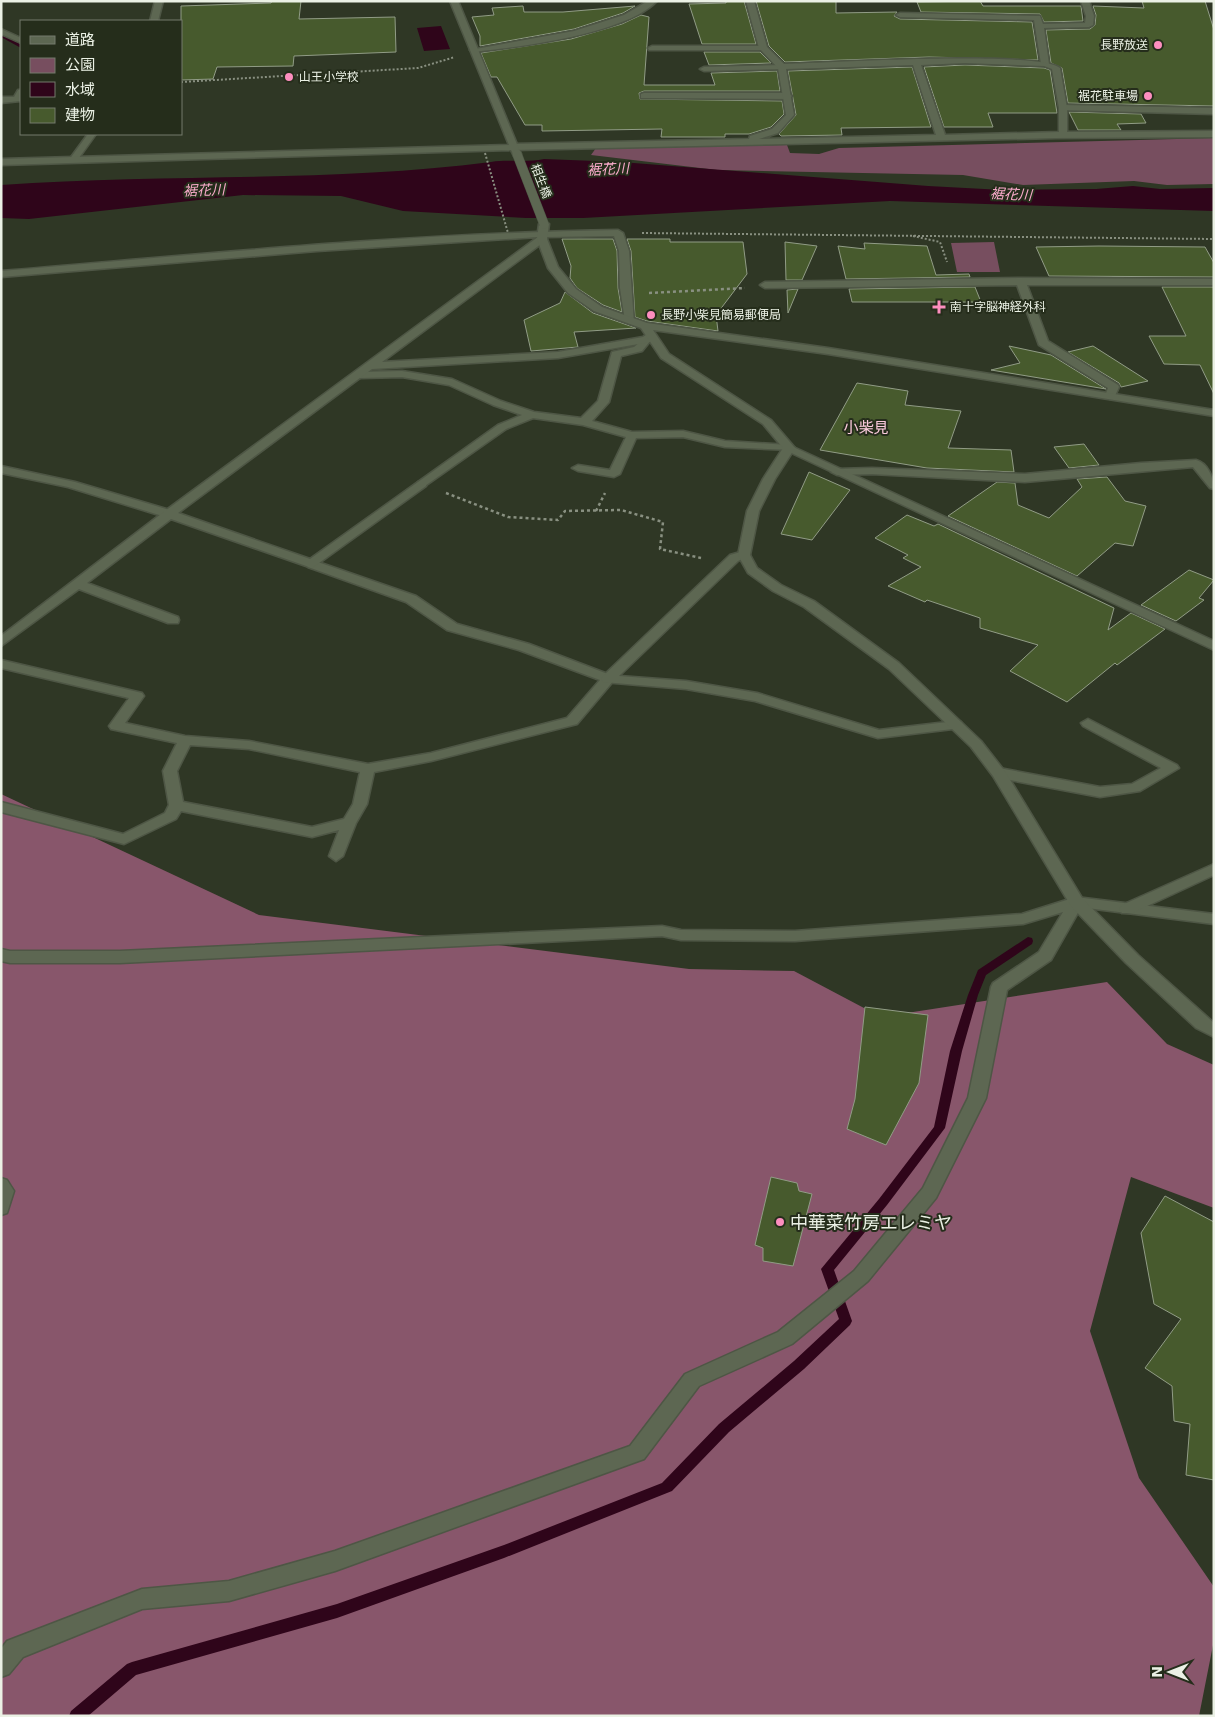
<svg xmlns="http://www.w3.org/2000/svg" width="1215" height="1717" font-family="'DejaVu Sans','Noto Sans JP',sans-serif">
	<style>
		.green { fill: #774e5f }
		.forest { fill: #88566b }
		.water { fill: #2f051a }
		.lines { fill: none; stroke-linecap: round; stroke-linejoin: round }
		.stream { fill: #2f051a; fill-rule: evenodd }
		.building { fill: #475a2d; stroke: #919c86 }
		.lane-casing { stroke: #4e5645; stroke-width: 3 }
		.street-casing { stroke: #4e5645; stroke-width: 3 }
		.secondary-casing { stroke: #4e5645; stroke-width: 3 }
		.path-far1 { stroke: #899081; stroke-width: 2; stroke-dasharray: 2 2; stroke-linecap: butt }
		.path { stroke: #899081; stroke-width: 2.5; stroke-dasharray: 3 3; stroke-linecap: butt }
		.lane { fill: #5d6752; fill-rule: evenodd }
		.street { fill: #5d6752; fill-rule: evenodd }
		.secondary { fill: #5d6752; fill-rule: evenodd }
		.secondary-bridge-casing { stroke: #4e5645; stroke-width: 10; stroke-linecap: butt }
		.path-bridge { stroke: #899081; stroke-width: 2; stroke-dasharray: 2 2; stroke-linecap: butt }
		.secondary-bridge { stroke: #5d6752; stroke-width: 9 }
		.poi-dot { fill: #fd8ebe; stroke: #252d1b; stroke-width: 2 }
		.labels { text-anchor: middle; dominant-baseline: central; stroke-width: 4; stroke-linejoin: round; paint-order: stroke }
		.far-poi-label { font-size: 12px; fill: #ebf1e5; stroke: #252d1b; text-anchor: start }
		.far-street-label { font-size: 12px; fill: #ebf1e5; stroke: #252d1b }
		.far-water-label { font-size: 14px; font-style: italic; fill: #fbabcc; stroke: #252d1b }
		.far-quarter-label { font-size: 15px; fill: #fccbdd; stroke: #252d1b }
		.near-poi-label { font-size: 18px; fill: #ebf1e5; stroke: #252d1b; text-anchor: start }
	</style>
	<rect width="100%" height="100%" fill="#2f3725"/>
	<!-- green -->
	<path class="green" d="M1214,138V184L1167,185L1134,181L1023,185L963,175L717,170L591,155L596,148L787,145L790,153L819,154L839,148Z
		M994,242L1000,272H957L951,243Z"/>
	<!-- forest -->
	<path class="forest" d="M1,794L259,915L689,969L794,971L881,1017L1107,982L1167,1044L1214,1065V1208L1131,1177L1090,1331L1139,1478L1214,1587V1640L1199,1716H1Z"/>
	<!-- water -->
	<path class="water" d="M441,26L450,49L424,51L417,28Z
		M544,159L621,162L928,186L1003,190L1096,189L1133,186L1160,189L1214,188V211L890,201L583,218H526L403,211L341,196L243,195L29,219L1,218V185C164,173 329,183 491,162C508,159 527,163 544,159Z"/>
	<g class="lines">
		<!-- stream -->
		<path class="stream" d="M1,33L21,44V48L1,37Z
			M1028,937L1032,938L1033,941L1032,944L986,975L978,995L962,1051L945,1128L887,1205L834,1270L852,1321L850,1325L804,1369L729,1432L672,1491L504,1558L337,1618L136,1675L88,1716H69L71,1711L127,1664L132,1662L337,1604L504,1545L662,1483L719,1424L794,1361L839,1319L821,1269L879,1199L934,1127L950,1051L968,995L978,970Z"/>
	</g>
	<!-- building -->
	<path class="building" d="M272,1H301L299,19L395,17L396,52L294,56L293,66L217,67L213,79L181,80V6L271,3Z
		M726,1H744L756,44H702L689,4L726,3Z
		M756,1H836V13L897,12L894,16L900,19L1032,22L1038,60L929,57L785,62L769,46Z
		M980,1L983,6H1081L1083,21L1044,22L1040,14L921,12L917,2Z
		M1142,1H1205L1214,30V106L1068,103L1062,68L1051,63L1046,30L1090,29L1095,25L1096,15L1093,6L1144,8Z
		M523,6L524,12H563L635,6L623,13L574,29L480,46V36L472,17L494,15L492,8Z
		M641,15L649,17L644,85H715L711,73L777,71L780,91H644L639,93L640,99L782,101L784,114L771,127L749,134H725V137H661L662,129L542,131V125H525L497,77H491L481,53L571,39L622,24Z
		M704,52H760L771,63L709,65Z
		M965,65L1044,68L1050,70L1057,113H988L993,127H944L924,67Z
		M912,67L931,127L841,128L842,135L781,136L779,134L796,115L788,71Z
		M1069,112L1141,114L1146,123L1117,124L1121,130H1078Z
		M562,239H613L617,251L618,288L622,312L603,305L577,288L570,278L571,266Z
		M627,239H670V242H743L747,274L716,315L718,331L647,321L635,317L631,251Z
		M785,242L817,246L802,280H786Z
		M864,243L927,246L936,275L969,274L970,277L846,279L838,246L865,249Z
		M1099,246L1205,247L1214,263V277L1049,276L1036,247Z
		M975,287L981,302H852L849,289Z
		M1162,287H1214V394L1200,365L1164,364L1149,336H1186Z
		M798,289L788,313L787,290Z
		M565,292L593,313L636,328L574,332L578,347L531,351L524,320L560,303Z
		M1009,346L1051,355L1106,389L991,370L1020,363Z
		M1093,346L1148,381L1121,387L1119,383L1068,352Z
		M857,383L908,391L905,405L961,411L948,448L1011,450L1014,472L927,468L820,450Z
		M1084,444L1099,465L1069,468L1054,447Z
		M809,472L850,490L812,540L781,534Z
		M1107,477L1125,501L1146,506L1133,546L1115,543L1077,576L948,516L997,482L1015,483L1018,505L1049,518L1082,487L1077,479Z
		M907,515L934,526L938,524L1114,608L1108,630L1131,613L1165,629L1117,665L1115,663L1067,702L1010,671L1038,645L980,628V618L927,600L925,602L888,586L921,567L903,558L908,555L875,538Z
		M1189,570L1214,580L1199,598L1204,600L1176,621L1141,605Z
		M865,1007L928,1015L919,1083L886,1145L847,1129L855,1099Z
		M771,1177L797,1183L799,1191L812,1194L793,1266L763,1261V1248L755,1245Z
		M1165,1196L1214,1222V1480L1186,1475L1190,1424L1174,1421L1172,1386L1145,1368L1181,1319L1154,1304L1141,1233Z"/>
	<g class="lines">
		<defs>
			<path id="lane" d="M648,1H657C626,34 519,47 474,52L470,50L574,31L624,15Z
				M1081,1H1089L1094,16L1093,25L1089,27L1044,28L1049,64L1045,66L1041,64L1034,20L900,17L896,15L900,13L1037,16H1040L1043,24L1085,23L1086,16Z
				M652,46H763L767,48L763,50H649L648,48Z
				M782,65L786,67L785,69L704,71L700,69L704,67Z
				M644,93H788L792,96L788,99L641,98V94Z
				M1063,105L1214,108V114L1060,110V106Z
				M646,337L651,340L642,351L621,356L609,402L592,421L632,432L683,431L725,441L789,445L795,448L793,450L725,447L683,437L636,438L620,474L614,477L578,471L572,468L578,465L610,470L626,437L583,425L533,418L506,429L422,488L418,486V482L498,425L522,415L493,405L449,385L402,377L360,378L355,375L360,372L402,371L452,379L501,401L534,412L581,418L598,401L612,352L634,347Z
				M1196,460C1208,463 1214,479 1214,489L1210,488L1193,467L1025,482L872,474L837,475L831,472L837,469L872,468L1025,474L1141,463Z
				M1,466L75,482L173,511L175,514L169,518L68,487L1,473Z
				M312,560L416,596L457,624L529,644L613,676L615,679L577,724L431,761L374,772L367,804L356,823L343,856L336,861L329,856L339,830L312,837L181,811L176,819L124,844L1,812V802L123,834L165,813L169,805L163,771L177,743L111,729L109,726L129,698L1,668V660L142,693L144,696L125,723L185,736L249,741L368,764L431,753L567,718L600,680L519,650L447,630L406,602L308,567L306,564L308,561ZM190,745L249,749L360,772L353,804L344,819L312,827L183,802L177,771Z
				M1076,897L1214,914V924L1071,906L1068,902L1071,898Z"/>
			<path id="street" d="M155,1H163L158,21H150Z
				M746,1H754L767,47L784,64C825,63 1038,50 1060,68L1067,108V132L1214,131V137L1056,138L514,150L510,147L514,144L749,139L750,136L772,129L786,115L778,68L759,48ZM965,63L1044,66L1052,69L1059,108V132L945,135L921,65ZM913,65L936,135L759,139L778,133L794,115L786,69Z
				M1,29L21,38V43L1,34Z
				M18,90H21L20,101L1,103V97H14Z
				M88,134H96L76,162H70L69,160Z
				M618,230L623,233L629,251L634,323L630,324L625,321L620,288L619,251L614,236L545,237V241L382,362L558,352L643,337L650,332L655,335L650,342L558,358L372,369L178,513L310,559L418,482H426V486L312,568L171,519L87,583L178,617L179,620L178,623H168L79,589L1,646V636L165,511L538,237L317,251L1,277V271C206,254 412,233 618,230Z
				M1021,278L1214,279V285H1027L1048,341L1118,385L1119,387L1114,398L1110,399L1105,396L1108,388L1039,345L1017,285L765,288L760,285L765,282Z
				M789,445L1214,641V650L785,450L783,448Z
				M744,551L750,555L738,561L619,676L686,681L757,693L879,730L956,721L961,722L963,725L961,728L878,738L755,701L686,689L603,682L601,679L603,676L730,555Z
				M1088,719L1177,765L1179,768L1140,791L1100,797L999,778L992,773L999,768L1100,787L1132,784L1161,768L1083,726L1081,723Z
				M1214,864V875L1132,913H1122L1119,909L1122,905Z
				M1076,897L1081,898L1084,902L1051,960L1007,990L986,1098L936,1198L868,1281L792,1344L699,1386L644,1459L335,1571L229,1601L142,1609L23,1657L9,1674L1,1677V1649L7,1641L142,1589L229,1581L335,1551L630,1446L685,1374L778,1332L854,1271L923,1188L968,1098L991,987L993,983L1039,952L1063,912L1023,924L795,941L681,940L662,936L120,963H10L1,961V949L10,951H120L662,926L681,930L795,931L1022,914Z
				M1,1178L7,1180L14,1191L7,1213L1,1215Z"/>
			<path id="secondary" d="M450,1H458L521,154L520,156H514L511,150L1,165V159L509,145Z
				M544,221L549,224L547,239L558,267L576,289L602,307L647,323L828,348L1214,410V416L828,354L653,330L669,354L771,420L795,448L775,479L759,511L750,555L757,568L781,585L814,601L899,663L981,741L1006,773L1082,898L1138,955L1214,1023V1037L1196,1028L1126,963L1071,906L993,776L971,747L889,669L804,607L773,591L748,573L738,555L747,511L763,479L783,448L763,424L661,358L641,328L594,311L568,293L548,268L537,239L539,224Z"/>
		</defs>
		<!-- lane casing -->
		<use href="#lane" class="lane-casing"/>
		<!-- street casing -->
		<use href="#street" class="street-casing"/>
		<!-- secondary casing -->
		<use href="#secondary" class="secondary-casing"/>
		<!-- path-far1 -->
		<path class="path-far1" d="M181,82L418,68L455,57
			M642,233L1214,239
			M913,236L940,242L947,262"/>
		<!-- path -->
		<path class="path" d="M649,293L745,288
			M446,493L508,517L558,520L565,511L621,510L663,522L660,549L701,558
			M596,511L605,493"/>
		<!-- lane -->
		<use href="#lane" class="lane"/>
		<!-- street -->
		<use href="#street" class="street"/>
		<!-- secondary -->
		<use href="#secondary" class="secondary"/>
		<defs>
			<path id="secondary-bridge" d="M517,154L544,224"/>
		</defs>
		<!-- secondary-bridge casing -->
		<use href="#secondary-bridge" class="secondary-bridge-casing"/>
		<!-- path-bridge -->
		<path class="path-bridge" d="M485,153L508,233"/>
		<!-- secondary-bridge -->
		<use href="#secondary-bridge" class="secondary-bridge"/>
	</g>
	<!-- markers -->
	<g class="poi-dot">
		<circle cx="1158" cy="45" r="5"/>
		<circle cx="289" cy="77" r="5"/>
		<circle cx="1148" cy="96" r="5"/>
		<path d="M936.5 299.5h5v5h5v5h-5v5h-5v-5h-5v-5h5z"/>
		<circle cx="651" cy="315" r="5"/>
		<circle cx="780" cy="1222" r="5"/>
	</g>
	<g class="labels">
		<!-- far-poi labels -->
		<g class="far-poi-label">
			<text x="1148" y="45" text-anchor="end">長野放送</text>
			<text x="299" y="77">山王小学校</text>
			<text x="1138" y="96" text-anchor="end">裾花駐車場</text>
			<text x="950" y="307">南十字脳神経外科</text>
			<text x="661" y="315">長野小柴見簡易郵便局</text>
		</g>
		<!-- far-street labels -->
		<g class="far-street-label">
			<text transform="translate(541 181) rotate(69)">相生橋</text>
		</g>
		<!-- far-water labels -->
		<g class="far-water-label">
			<text transform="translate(608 169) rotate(-3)">裾花川</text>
			<text transform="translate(204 190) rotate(-2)">裾花川</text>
			<text transform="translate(1011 194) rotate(3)">裾花川</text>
		</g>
		<!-- far-quarter labels -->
		<g class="far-quarter-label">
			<text x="866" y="428">小柴見</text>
		</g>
		<!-- near-poi labels -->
		<g class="near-poi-label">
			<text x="790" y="1222">中華菜竹房エレミヤ</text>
		</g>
	</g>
	<!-- border -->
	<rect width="1215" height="1717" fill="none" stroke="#ebf1e5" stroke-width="5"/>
	<!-- legend -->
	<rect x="20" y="20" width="162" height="115" fill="#252d1b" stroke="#747b6c"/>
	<rect x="30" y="36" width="25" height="8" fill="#5d6752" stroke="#747b6c"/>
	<text x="65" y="45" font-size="15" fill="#ebf1e5">道路</text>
	<rect x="30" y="58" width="25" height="15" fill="#774e5f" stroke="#747b6c"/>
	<text x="65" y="70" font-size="15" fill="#ebf1e5">公園</text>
	<rect x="30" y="82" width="25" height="15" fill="#2f051a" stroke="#747b6c"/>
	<text x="65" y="95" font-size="15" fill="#ebf1e5">水域</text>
	<rect x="30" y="108" width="25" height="15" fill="#475a2d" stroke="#747b6c"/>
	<text x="65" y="120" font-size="15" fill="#ebf1e5">建物</text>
	<!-- north arrow -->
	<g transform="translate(1170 1672) rotate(270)" stroke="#252d1b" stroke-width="4" paint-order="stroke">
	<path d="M0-4L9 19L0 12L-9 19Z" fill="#ebf1e5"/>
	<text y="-8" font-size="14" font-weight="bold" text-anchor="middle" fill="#ebf1e5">N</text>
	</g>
</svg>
